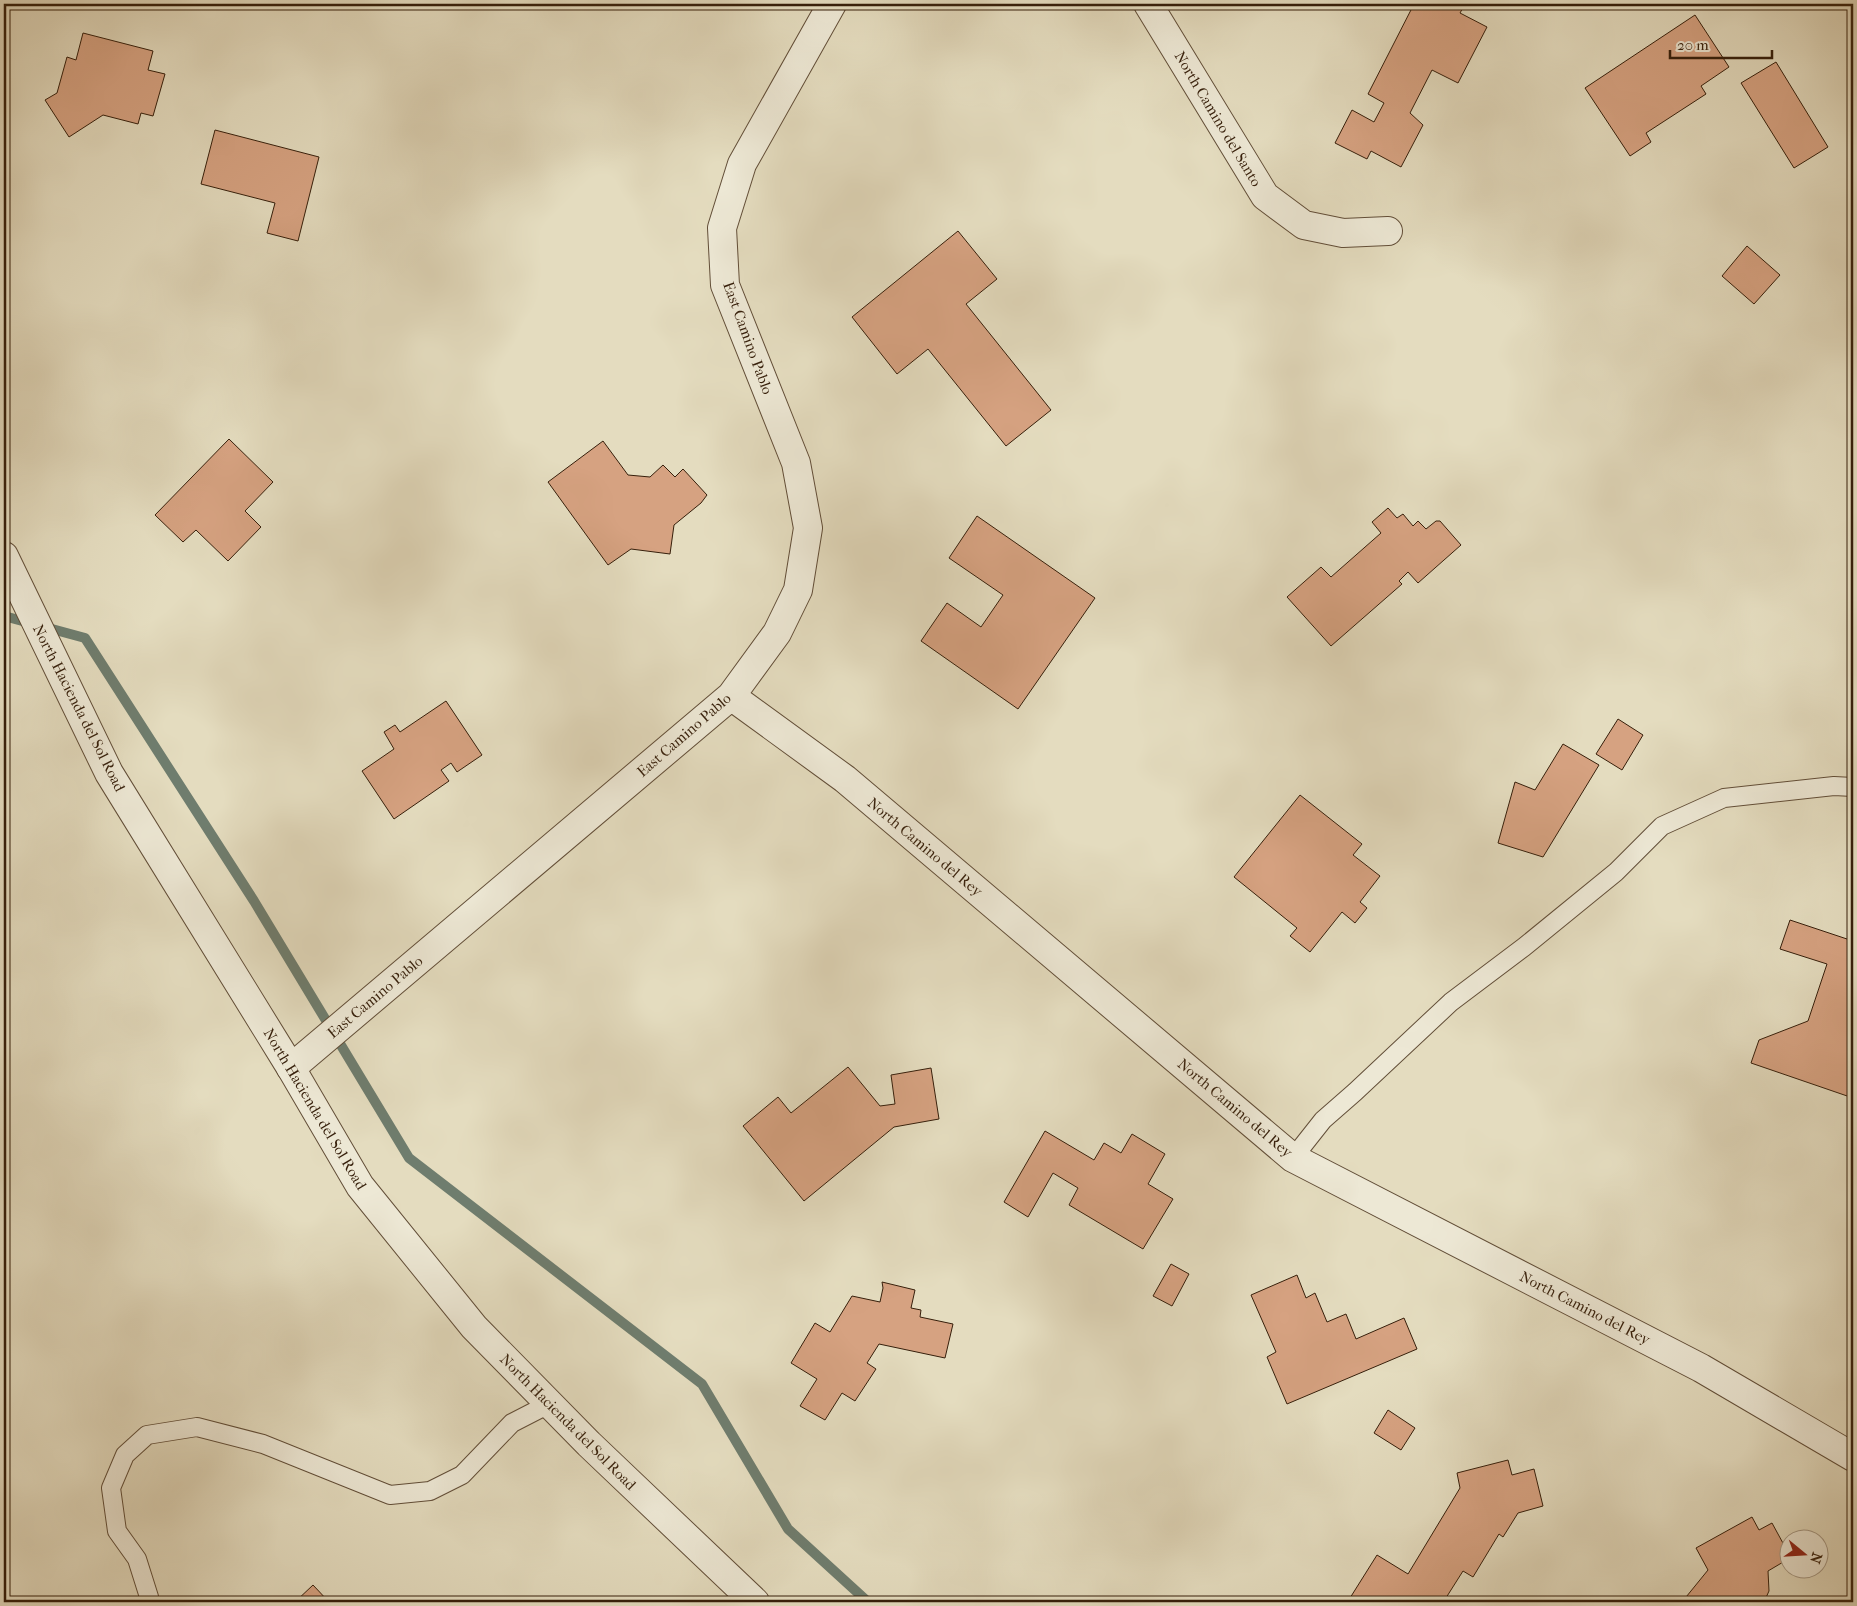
<svg xmlns="http://www.w3.org/2000/svg" width="1857" height="1606" font-family="'IM FELL French Canon',serif">
	<style>
		.lines { fill: none; stroke-linecap: round; stroke-linejoin: round }
		.stream { stroke: #6f7d6e; stroke-width: 10 }
		.building { fill: #d6a281; stroke: #361f0b }
		.service-casing { stroke: #624e38; stroke-width: 20 }
		.minor-casing { stroke: #624e38; stroke-width: 30 }
		.tertiary-casing { stroke: #624e38; stroke-width: 30 }
		.service { stroke: #ede8d5; stroke-width: 18 }
		.minor { stroke: #ede8d5; stroke-width: 28 }
		.tertiary { stroke: #ede8d5; stroke-width: 28 }
		.labels { text-anchor: middle; dominant-baseline: central; stroke-width: 5; stroke-linejoin: round; paint-order: stroke }
		.street-label { font-size: 15px; fill: #361f0b; stroke: #ede8d5 }
	</style>
	<rect width="100%" height="100%" fill="#e4dcbf"/>
	<filter id="stains"><feTurbulence type="fractalNoise" baseFrequency=".004" numOctaves="4"/><feColorMatrix values="0 0 0 0 .2 0 0 0 0 .09 0 0 0 0 .02 0 0 0 .5 -.17"/></filter>
	<radialGradient id="worn" r=".72"><stop offset=".6" stop-color="#630" stop-opacity="0"/><stop offset="1" stop-color="#630" stop-opacity=".3"/></radialGradient>
	<g class="lines">
		<!-- stream -->
		<path class="stream" d="M4,616L85,638L254,901L409,1158L702,1384L788,1529L868,1602"/>
	</g>
	<!-- building -->
	<path class="building" d="M1414,4H1465L1460,13L1487,27L1458,83L1432,70L1410,113L1423,125L1401,167L1371,151L1367,159L1335,143L1352,110L1374,122L1384,103L1368,94Z
		M1695,15L1729,67L1701,86L1706,94L1646,133L1651,142L1630,156L1585,88Z
		M83,33L153,51L148,70L165,74L153,116L141,113L138,124L103,115L69,137L45,100L57,93L67,57L76,60Z
		M1776,62L1828,147L1794,168L1741,83Z
		M215,130L319,157L298,241L267,233L275,203L201,184Z
		M958,231L997,279L966,304L1051,410L1006,446L928,349L897,374L852,317Z
		M1747,246L1780,275L1754,304L1722,276Z
		M229,439L273,482L245,511L261,527L228,561L196,530L183,542L155,515Z
		M603,441L628,475L650,477L663,465L675,477L683,469L707,495L701,503L674,525L670,554L631,549L608,565L548,482Z
		M1388,508L1397,518L1403,514L1413,526L1418,521L1426,529L1436,521H1440L1461,545L1418,583L1408,572L1399,581L1402,584L1331,646L1287,597L1321,567L1331,577L1381,533L1372,522Z
		M977,516L1095,598L1018,709L921,641L947,603L981,627L1003,595L949,558Z
		M446,701L482,755L457,772L451,763L441,770L449,781L394,819L362,771L394,749L384,732L395,725L400,732Z
		M1618,719L1643,735L1622,770L1596,754Z
		M1563,744L1599,765L1543,857L1498,843L1515,782L1535,790Z
		M1300,795L1362,844L1353,855L1380,876L1360,902L1367,908L1355,923L1342,912L1310,952L1290,936L1297,928L1234,877Z
		M1790,920L1853,941V1098L1751,1063L1759,1040L1808,1021L1827,964L1780,949Z
		M848,1067L880,1106L895,1104L891,1075L931,1068L939,1119L894,1127L804,1201L743,1126L778,1097L791,1113Z
		M1045,1131L1094,1160L1104,1143L1121,1153L1132,1134L1165,1154L1148,1184L1173,1199L1143,1249L1069,1205L1078,1188L1053,1173L1028,1217L1004,1202Z
		M1171,1264L1189,1274L1172,1306L1153,1296Z
		M1297,1275L1306,1298L1315,1293L1327,1322L1346,1314L1356,1339L1404,1318L1417,1349L1287,1404L1267,1357L1276,1352L1251,1295Z
		M882,1282L915,1290L911,1308L921,1310L920,1317L953,1324L945,1358L879,1344L867,1363L876,1369L855,1401L842,1393L825,1420L800,1406L817,1379L791,1363L815,1323L830,1332L852,1296L880,1302L883,1288Z
		M1388,1410L1415,1428L1401,1450L1374,1433Z
		M1508,1460L1512,1475L1534,1469L1543,1506L1518,1513L1503,1537L1499,1534L1473,1577L1463,1571L1444,1601L1447,1602H1356L1350,1598L1377,1555L1408,1574L1460,1488L1457,1473Z
		M1752,1517L1759,1530L1772,1523L1790,1556V1558L1768,1571L1769,1591L1764,1602H1682L1708,1570L1696,1548Z
		M313,1585L329,1602H295Z"/>
	<g class="lines">
		<defs>
			<path id="service" d="M1293,1158L1323,1120L1355,1092L1451,1002L1524,947L1616,872L1662,826L1724,798L1834,786L1853,787
				M148,1602L149,1597L137,1559L117,1531L111,1488L125,1455L147,1435L197,1427L263,1444L390,1495L430,1491L462,1475L512,1423L549,1404"/>
			<path id="minor" d="M1148,4L1265,196L1304,225L1343,233L1388,231
				M731,696L845,779L1293,1158L1701,1368L1853,1457
				M291,1068L731,696L777,633L798,590L808,528L796,463L725,285L722,228L742,164L832,4"/>
			<path id="tertiary" d="M4,556L109,773L291,1068L360,1186L474,1327L589,1444L755,1602"/>
		</defs>
		<!-- service casing -->
		<use href="#service" class="service-casing"/>
		<!-- minor casing -->
		<use href="#minor" class="minor-casing"/>
		<!-- tertiary casing -->
		<use href="#tertiary" class="tertiary-casing"/>
		<!-- service -->
		<use href="#service" class="service"/>
		<!-- minor -->
		<use href="#minor" class="minor"/>
		<!-- tertiary -->
		<use href="#tertiary" class="tertiary"/>
	</g>
	<g class="labels">
		<!-- street labels -->
		<g class="street-label">
			<text transform="translate(1218 119) rotate(59)">North Camino del Santo</text>
			<text transform="translate(748 338) rotate(70)">East Camino Pablo</text>
			<text transform="translate(79 708) rotate(63)">North Hacienda del Sol Road</text>
			<text transform="translate(684 735) rotate(-41)">East Camino Pablo</text>
			<text transform="translate(925 847) rotate(40)">North Camino del Rey</text>
			<text transform="translate(375 997) rotate(-40)">East Camino Pablo</text>
			<text transform="translate(1235 1108) rotate(40)">North Camino del Rey</text>
			<text transform="translate(315 1109) rotate(59)">North Hacienda del Sol Road</text>
			<text transform="translate(1585 1308) rotate(27)">North Camino del Rey</text>
			<text transform="translate(568 1422) rotate(45)">North Hacienda del Sol Road</text>
		</g>
	</g>
	<!-- margin -->
	<rect width="1857" height="1606" fill="none" stroke="#e4dcbf" stroke-width="20"/>
	<rect x="5" y="5" width="1847" height="1596" fill="none" stroke="#361f0b" stroke-width="2.5"/>
	<rect x="10" y="10" width="1837" height="1586" fill="none" stroke="#361f0b"/>
	<!-- north arrow -->
	<g transform="translate(1804 1554) rotate(108)"><circle r="24" fill="#ede8d5" stroke="#a49884"/>
	<path d="M0-4L9 19L0 12L-9 19Z" fill="#8f2418"/>
	<text y="-8" font-size="14" font-weight="bold" text-anchor="middle" fill="#361f0b">N</text>
	</g>
	<!-- scale -->
	<path d="M1670 50v8h102v-8" fill="none" stroke="#361f0b" stroke-width="2.5"/>
	<text x="1677" y="50" font-size="15" fill="#361f0b" stroke="#ede8d5" stroke-width="4" paint-order="stroke">20 m</text>
	<rect width="100%" height="100%" filter="url(#stains)"/>
	<rect width="100%" height="100%" fill="url(#worn)"/>
</svg>
